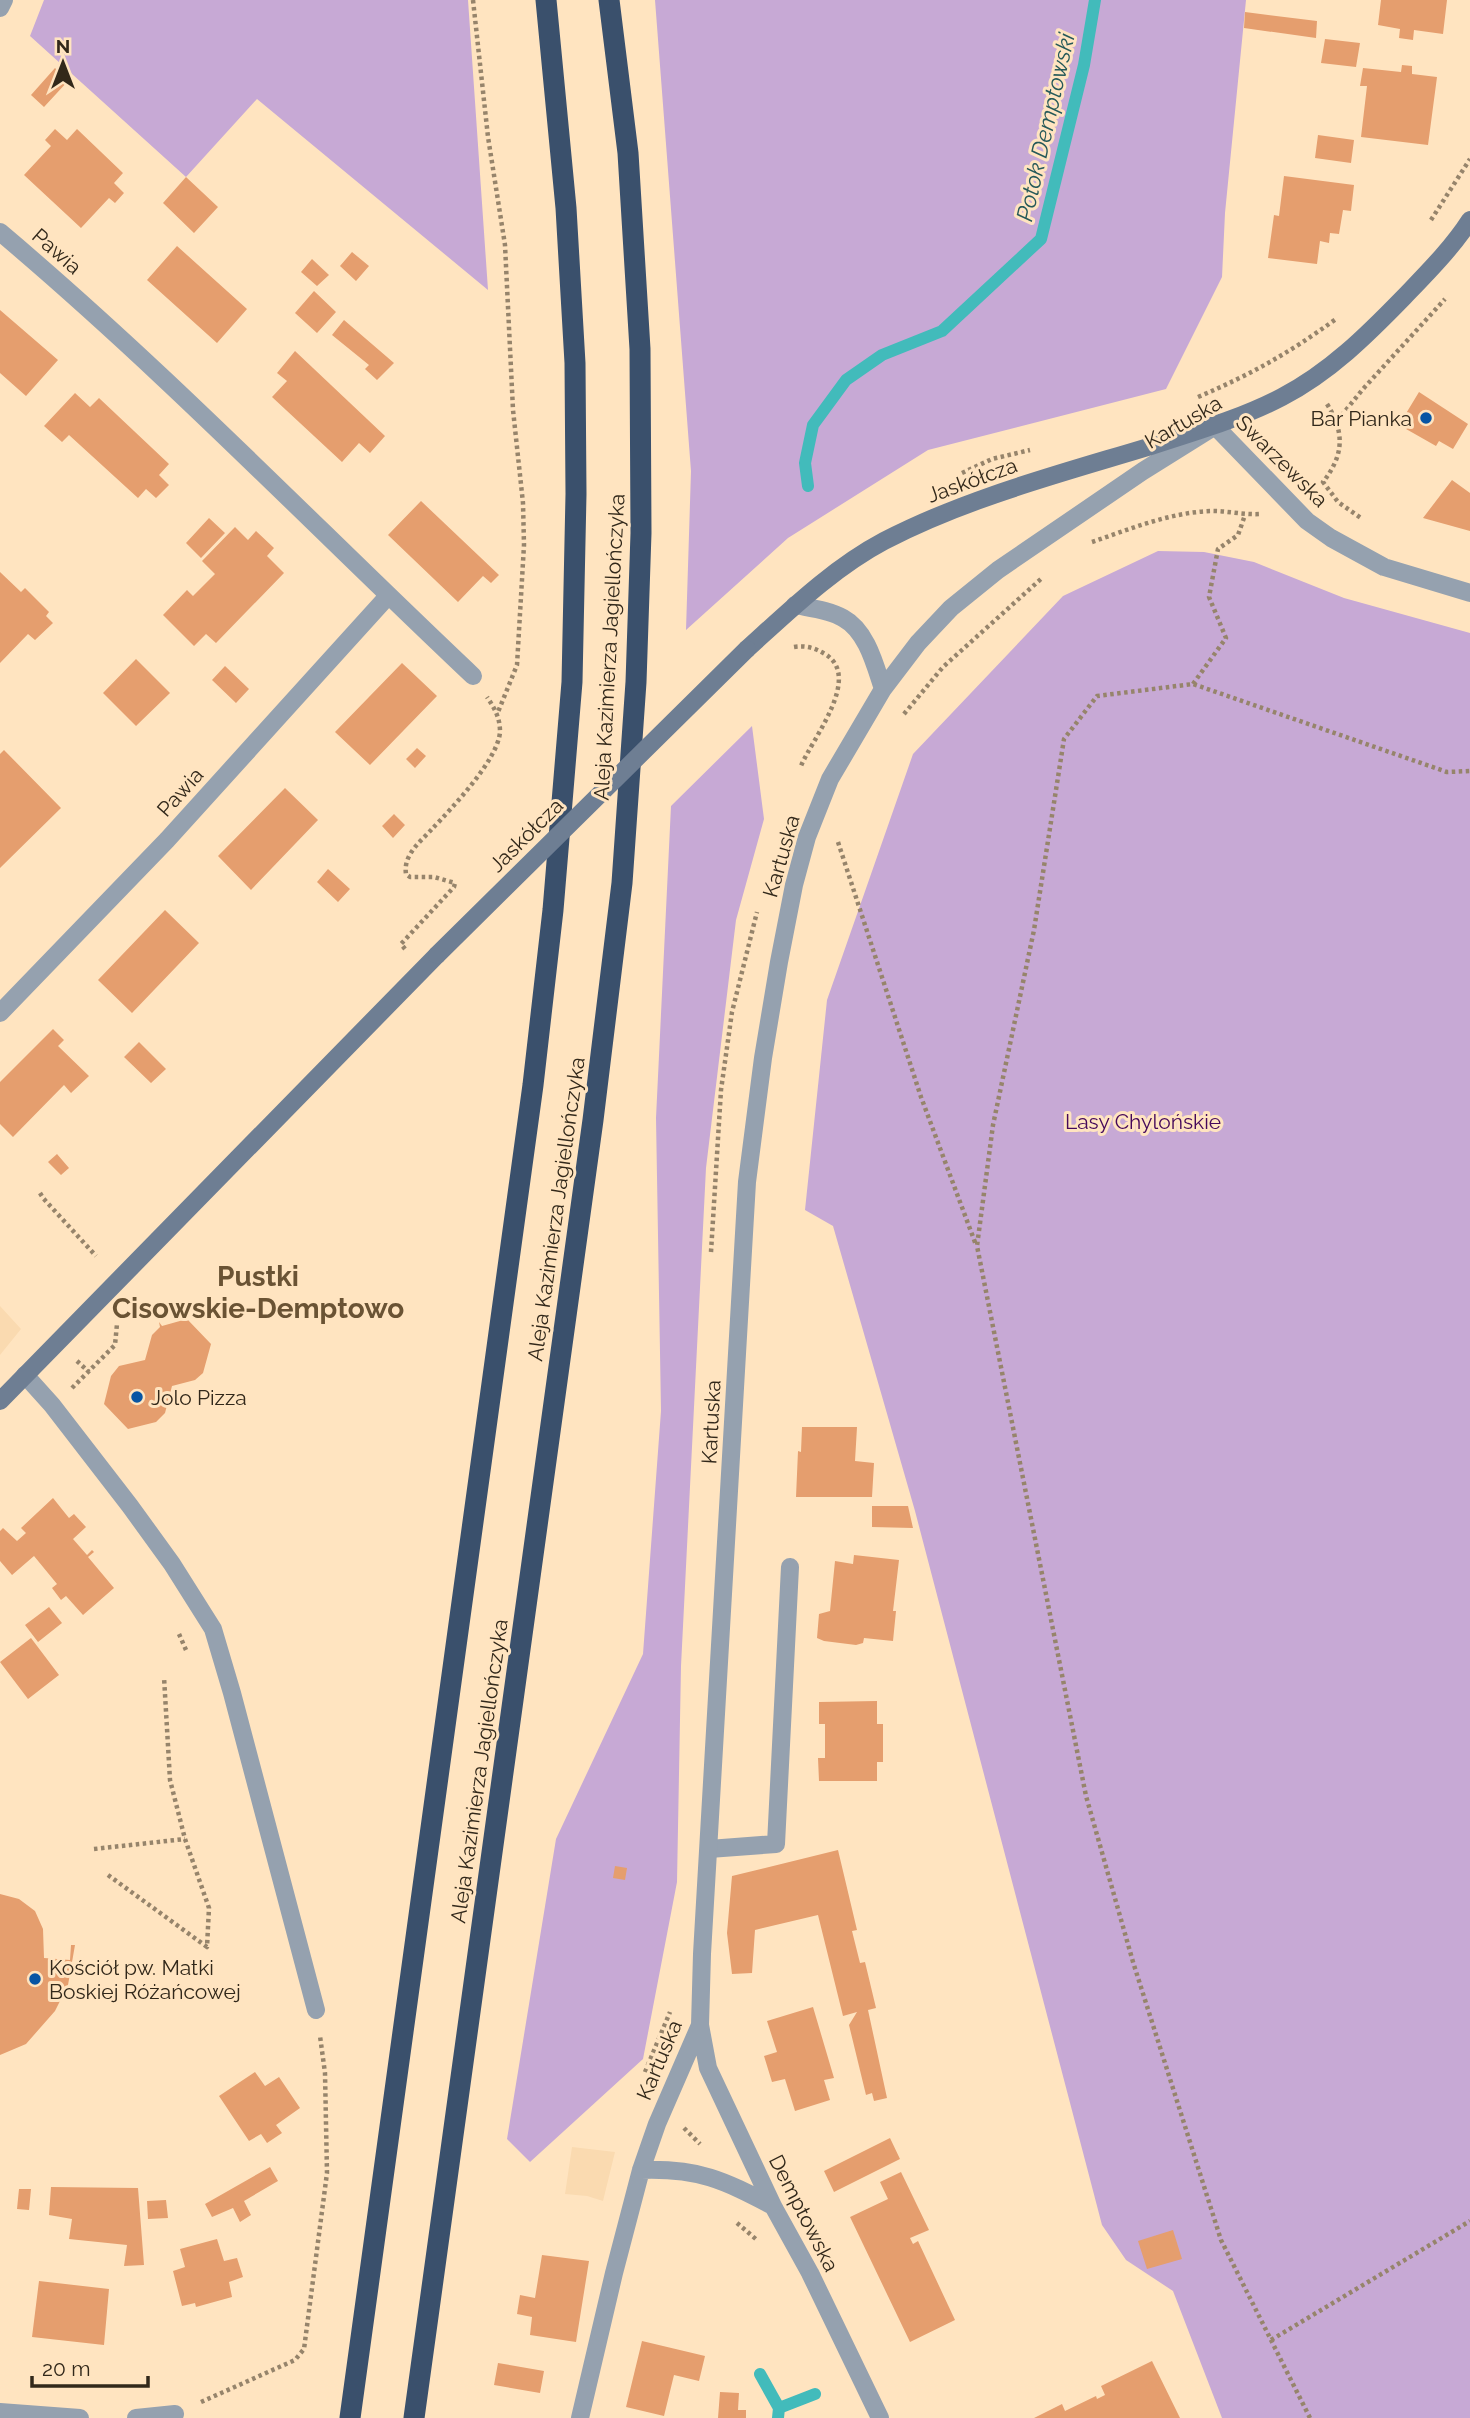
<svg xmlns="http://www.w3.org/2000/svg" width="1470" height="2418" font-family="Raleway,sans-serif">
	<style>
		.built { fill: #fadab0 }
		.green { fill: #c7a9d5 }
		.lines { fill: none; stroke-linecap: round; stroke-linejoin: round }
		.stream { stroke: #42bbbb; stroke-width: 12 }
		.building { fill: #e59e6e }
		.path { stroke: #96846b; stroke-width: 4.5; stroke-dasharray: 3.5 3.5; stroke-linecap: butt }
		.lane { stroke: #95a1af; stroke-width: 18 }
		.street { stroke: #95a1af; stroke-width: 18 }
		.secondary { stroke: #6e7e93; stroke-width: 18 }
		.highway { stroke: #3a506c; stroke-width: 21 }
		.secondary-bridge { stroke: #6e7e93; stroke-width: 18 }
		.poi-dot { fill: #0855a4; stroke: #ffe4c0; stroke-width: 2.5 }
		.labels { text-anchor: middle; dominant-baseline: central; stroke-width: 6; stroke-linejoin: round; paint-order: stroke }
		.street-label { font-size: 21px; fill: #32281a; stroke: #ffe4c0 }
		.poi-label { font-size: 21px; fill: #32281a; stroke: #ffe4c0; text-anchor: start }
		.park-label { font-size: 21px; fill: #45085a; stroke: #ffe4c0 }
		.water-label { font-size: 23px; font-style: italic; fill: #265959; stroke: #ffe4c0 }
		.district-label { font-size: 28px; font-weight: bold; fill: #6a5334; stroke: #ffe4c0 }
	</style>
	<rect width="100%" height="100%" fill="#ffe4c0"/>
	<!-- built -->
	<path class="built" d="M0,1306L21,1329L0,1355Z
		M572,2147L615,2152L603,2201L587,2196L565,2194Z"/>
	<!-- green -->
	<path class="green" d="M44,0H468L488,290L257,99L186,177L30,36Z
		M655,0H1246L1225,213L1222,277L1166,389L928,450L788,538L686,630L691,471Z
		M1158,551L1204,552L1254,562L1344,598L1470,633V2418H1222L1173,2291L1126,2260L1102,2225L915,1511L833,1226L805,1210L827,1000L913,754L1063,596Z
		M752,726L764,819L736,920L706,1168L681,1666L677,1882L643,2059L530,2162L507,2139L556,1839L643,1654L661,1411L656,1118L671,806Z"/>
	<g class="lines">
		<!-- stream -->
		<path class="stream" d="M808,486L805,463L813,425L846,380L882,355L942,331L1041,239L1084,65L1095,0
			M760,2374L779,2408L778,2418
			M779,2408L815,2394"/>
	</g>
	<!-- building -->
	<path class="building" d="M1381,0H1447L1443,34L1414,30L1413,40L1399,38L1400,29L1378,25Z
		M1245,12L1317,21L1316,38L1244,28Z
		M1325,39L1360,43L1356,67L1321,63Z
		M1402,65L1412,66V74L1437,77L1428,145L1361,137L1367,86H1360L1363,68L1401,72Z
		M55,68L68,81L44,107L31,95Z
		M55,129L67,140L77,129L123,173L114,183L124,193L115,203L109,198L81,228L24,175L51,146L45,140Z
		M1318,135L1354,140L1351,163L1315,158Z
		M1284,176L1354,185L1351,211L1343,210L1339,234L1330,233L1329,243L1320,241L1317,264L1268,258L1274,215L1279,216Z
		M186,177L218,207L194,233L163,203Z
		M177,246L247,309L217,343L147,280Z
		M352,252L369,266L356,281L340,266Z
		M312,259L329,275L317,286L301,272Z
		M314,291L336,312L317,333L295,313Z
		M0,310L58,360L26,396L0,373Z
		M344,320L394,363L377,380L365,369L369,365L332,335Z
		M295,351L385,436L370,453L359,443L342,462L272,397L287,381L277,373Z
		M1419,392L1468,424L1453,449L1439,441L1436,446L1399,425Z
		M75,393L90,407L99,398L169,464L159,475L169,485L156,498L146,489L138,498L69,435L62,442L44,426Z
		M1452,480L1470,493V531L1423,518Z
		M421,501L499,575L491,583L483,576L458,602L388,535Z
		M209,518L225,533L201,558L186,543Z
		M235,527L248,540L256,531L274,548L267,556L284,573L216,643L206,634L194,646L163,615L187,590L193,596L215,574L202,561Z
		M0,572L21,592L25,588L49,612L46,616L53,623L35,640L28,634L0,663Z
		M136,659L170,693L136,726L103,693Z
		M402,663L437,696L370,765L335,732Z
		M225,666L249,689L236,703L212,680Z
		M417,748L426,756L415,768L406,759Z
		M4,750L61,808L0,868V754Z
		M285,788L318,820L251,890L218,856Z
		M394,814L405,825L393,838L382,826Z
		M328,869L350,889L338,902L317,882Z
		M165,910L199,943L132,1013L98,980Z
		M53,1029L64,1040L58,1046L89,1076L71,1093L64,1085L13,1137L0,1124V1082Z
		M139,1042L166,1069L151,1083L124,1057Z
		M57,1154L69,1168L61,1175L48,1162Z
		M187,1319L211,1344L203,1373L195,1380L172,1386L165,1413L156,1422L128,1429L104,1404L111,1376L119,1366L145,1360L152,1335L160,1327L159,1322L162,1326Z
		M802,1427H857L855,1461L874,1463L872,1497H796L798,1451L801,1452Z
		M53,1498L69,1518L74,1514L86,1527L73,1539L87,1555L92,1550L94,1552L88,1557L114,1588L83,1615L66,1596L61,1600L52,1588L57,1584L34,1556L12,1575L0,1561V1531L3,1528L17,1541L26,1533L21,1528Z
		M872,1506H908L913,1528L872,1527Z
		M854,1555L899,1560L893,1611H896L893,1641L864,1638L863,1643L856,1645L824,1641L817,1638L819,1614L830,1611L835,1561L853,1564Z
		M49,1607L62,1623L38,1642L25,1625Z
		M31,1638L59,1675L28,1699L0,1662Z
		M877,1701V1724H883V1762H877V1781H819L818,1758H825V1724H819V1702Z
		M838,1850L857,1930L852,1931L860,1963L865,1962L876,2008L868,2010L887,2098L874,2101L872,2093L866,2095L849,2025L857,2012L843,2016L818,1915L755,1930L752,1973L732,1974L727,1933L732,1876Z
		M615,1866L627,1868L625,1880L613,1878Z
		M0,1894L19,1899L35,1911L43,1929L44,1958L70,1960L71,1945H75L68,1985L55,2011L26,2044L0,2055Z
		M813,2007L834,2078L824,2080L830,2100L795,2111L785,2079L772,2082L764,2056L777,2052L767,2021Z
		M255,2072L265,2086L279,2077L300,2108L276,2125L282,2133L267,2143L261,2134L249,2141L219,2096Z
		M890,2138L900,2159L834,2192L824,2171Z
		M270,2167L278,2181L244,2201L251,2215L240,2222L233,2208L212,2217L205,2204Z
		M901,2172L929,2230L910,2238L913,2244L918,2241L955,2320L910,2342L850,2217L888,2199L880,2182Z
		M51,2187L138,2188L144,2265L124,2266L127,2245L69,2239L72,2219L49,2215Z
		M19,2189H31L29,2210L17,2209Z
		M166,2200L168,2218L148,2219L147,2201Z
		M1173,2230L1182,2259L1147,2269L1138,2241Z
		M217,2239L224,2261L237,2258L243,2277L229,2282L232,2297L196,2307L195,2303L182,2306L173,2271L185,2267L180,2249Z
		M542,2255L589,2261L576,2342L530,2335L532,2317L517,2314L520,2295L535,2298Z
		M39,2281L109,2289L104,2345L32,2337Z
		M642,2341L705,2356L699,2381L674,2375L664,2416L626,2407Z
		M1152,2361L1180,2418H1034L1062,2404L1065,2411L1096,2396L1097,2399L1105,2395L1101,2386Z
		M498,2363L544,2371L540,2393L494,2385Z
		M720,2392L739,2393L738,2410H746V2418H718Z"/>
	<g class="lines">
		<!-- path -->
		<path class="path" d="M473,0L488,137L505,245L513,410L523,503L524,545L517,665L498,712
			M1431,220L1470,159
			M1198,397C1252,374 1289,353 1336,319
			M1327,404C1345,433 1344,455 1323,482L1338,502L1361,518
			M1337,421L1363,389L1445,299
			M962,473L992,459L1030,450
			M1092,542C1130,529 1171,512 1212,511C1228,511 1244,515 1261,514
			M794,647C806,645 815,648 825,654C863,677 812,739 801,766
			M1193,684L1226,638L1209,597L1218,549L1238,535L1245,515
			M904,714L943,667L1042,578
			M838,842L921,1097L976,1245
			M405,949L401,944L454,887L455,883L434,877H410L406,874C403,855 420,842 432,829C451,809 498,760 500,732C500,718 495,709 487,697
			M40,1193L43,1198L96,1256
			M711,1252L721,1090L732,1012L757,912
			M77,1361L89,1372
			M72,1388L115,1345L117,1324
			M179,1634L186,1650
			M94,1849L185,1839
			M108,1875L207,1947L209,1908L185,1839L170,1780L164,1677
			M645,2072L670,2012
			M684,2128L700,2144
			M737,2223L757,2240
			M1271,2340L1470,2221
			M201,2402L295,2360L304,2349L327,2173L325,2073L320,2036
			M1310,2418L1221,2240L1133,1962L1086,1796L977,1246L993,1125L1034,930L1064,739L1097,696L1193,684L1447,772L1470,771"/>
		<!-- lane -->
		<path class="lane" d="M25,1375L52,1405L130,1506L172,1564L213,1629L232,1693L316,2010
			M709,1849L776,1844L790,1567"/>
		<!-- street -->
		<path class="street" d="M0,8L4,0
			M0,232C165,371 316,528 473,676
			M795,605C810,608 830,610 843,618C867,631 875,665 883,689
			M0,1013L167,840L388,596
			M700,2025L708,2068L773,2206L810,2273L880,2418
			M641,2170C699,2168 723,2180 773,2206
			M0,2412L80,2418
			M136,2418L175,2414
			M580,2418L614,2273L641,2170L657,2124L700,2025L702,1954L747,1182L763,1058L779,962L794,885L807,837L830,779L883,689L918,643L951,608L998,570L1143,471L1215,426L1307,521L1331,538L1384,567L1470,593"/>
		<!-- secondary -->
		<path class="secondary" d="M747,649C789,611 833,568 884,541C967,498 1059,474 1148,447C1193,432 1240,419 1282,397C1330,372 1367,335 1404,297C1427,273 1452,248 1470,220
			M0,1401L437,955"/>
		<!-- highway -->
		<path class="highway" d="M350,2418L533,1085L553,910L572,682L576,494L575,363L566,208L546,0
			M414,2418L593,1120L622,883L636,682L641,533L640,349L628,153L609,0"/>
		<!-- secondary-bridge -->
		<path class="secondary-bridge" d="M437,955L747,649"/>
	</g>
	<!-- markers -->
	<g class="poi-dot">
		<circle cx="1426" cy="418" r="7"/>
		<circle cx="137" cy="1397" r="7"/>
		<circle cx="35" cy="1979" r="7"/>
	</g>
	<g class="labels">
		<!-- street labels -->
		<g class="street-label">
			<text transform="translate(57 251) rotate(41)">Pawia</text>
			<text transform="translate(1183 422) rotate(-30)">Kartuska</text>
			<text transform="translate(1282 461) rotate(45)">Swarzewska</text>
			<text transform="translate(972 480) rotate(-20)">Jaskółcza</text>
			<text transform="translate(609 647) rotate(-87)">Aleja Kazimierza Jagiellończyka</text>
			<text transform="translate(180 792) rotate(-48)">Pawia</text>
			<text transform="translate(526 835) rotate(-45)">Jaskółcza</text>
			<text transform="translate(781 856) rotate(-74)">Kartuska</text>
			<text transform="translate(556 1209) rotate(-82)">Aleja Kazimierza Jagiellończyka</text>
			<text transform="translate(711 1422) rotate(-87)">Kartuska</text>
			<text transform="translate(479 1771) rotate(-82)">Aleja Kazimierza Jagiellończyka</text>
			<text transform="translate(659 2060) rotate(-67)">Kartuska</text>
			<text transform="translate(804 2213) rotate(63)">Demptowska</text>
		</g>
		<!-- poi labels -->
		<g class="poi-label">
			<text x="1412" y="418" text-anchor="end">Bar Pianka</text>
			<text x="151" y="1397">Jolo Pizza</text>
			<text x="49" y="1967">Kościół pw. Matki<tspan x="49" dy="24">Boskiej Różańcowej</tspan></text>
		</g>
		<!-- park labels -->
		<g class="park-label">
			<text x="1143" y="1121">Lasy Chylońskie</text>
		</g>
		<!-- water labels -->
		<g class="water-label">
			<text transform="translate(1045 127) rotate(-77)">Potok Demptowski</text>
		</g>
		<!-- district labels -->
		<g class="district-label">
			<text x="258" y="1276">Pustki<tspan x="258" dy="32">Cisowskie-Demptowo</tspan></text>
		</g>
	</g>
	<!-- north arrow -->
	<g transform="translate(63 63)" stroke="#ffe4c0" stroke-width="5" paint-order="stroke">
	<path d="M0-5L12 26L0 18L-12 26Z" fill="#32281a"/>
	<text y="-10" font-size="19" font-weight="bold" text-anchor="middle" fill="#32281a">N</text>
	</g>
	<!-- scale -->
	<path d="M32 2376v10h116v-10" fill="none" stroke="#32281a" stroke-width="3.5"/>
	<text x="42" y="2376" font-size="21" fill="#32281a" stroke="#ffe4c0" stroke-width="5" paint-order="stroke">20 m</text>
</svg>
